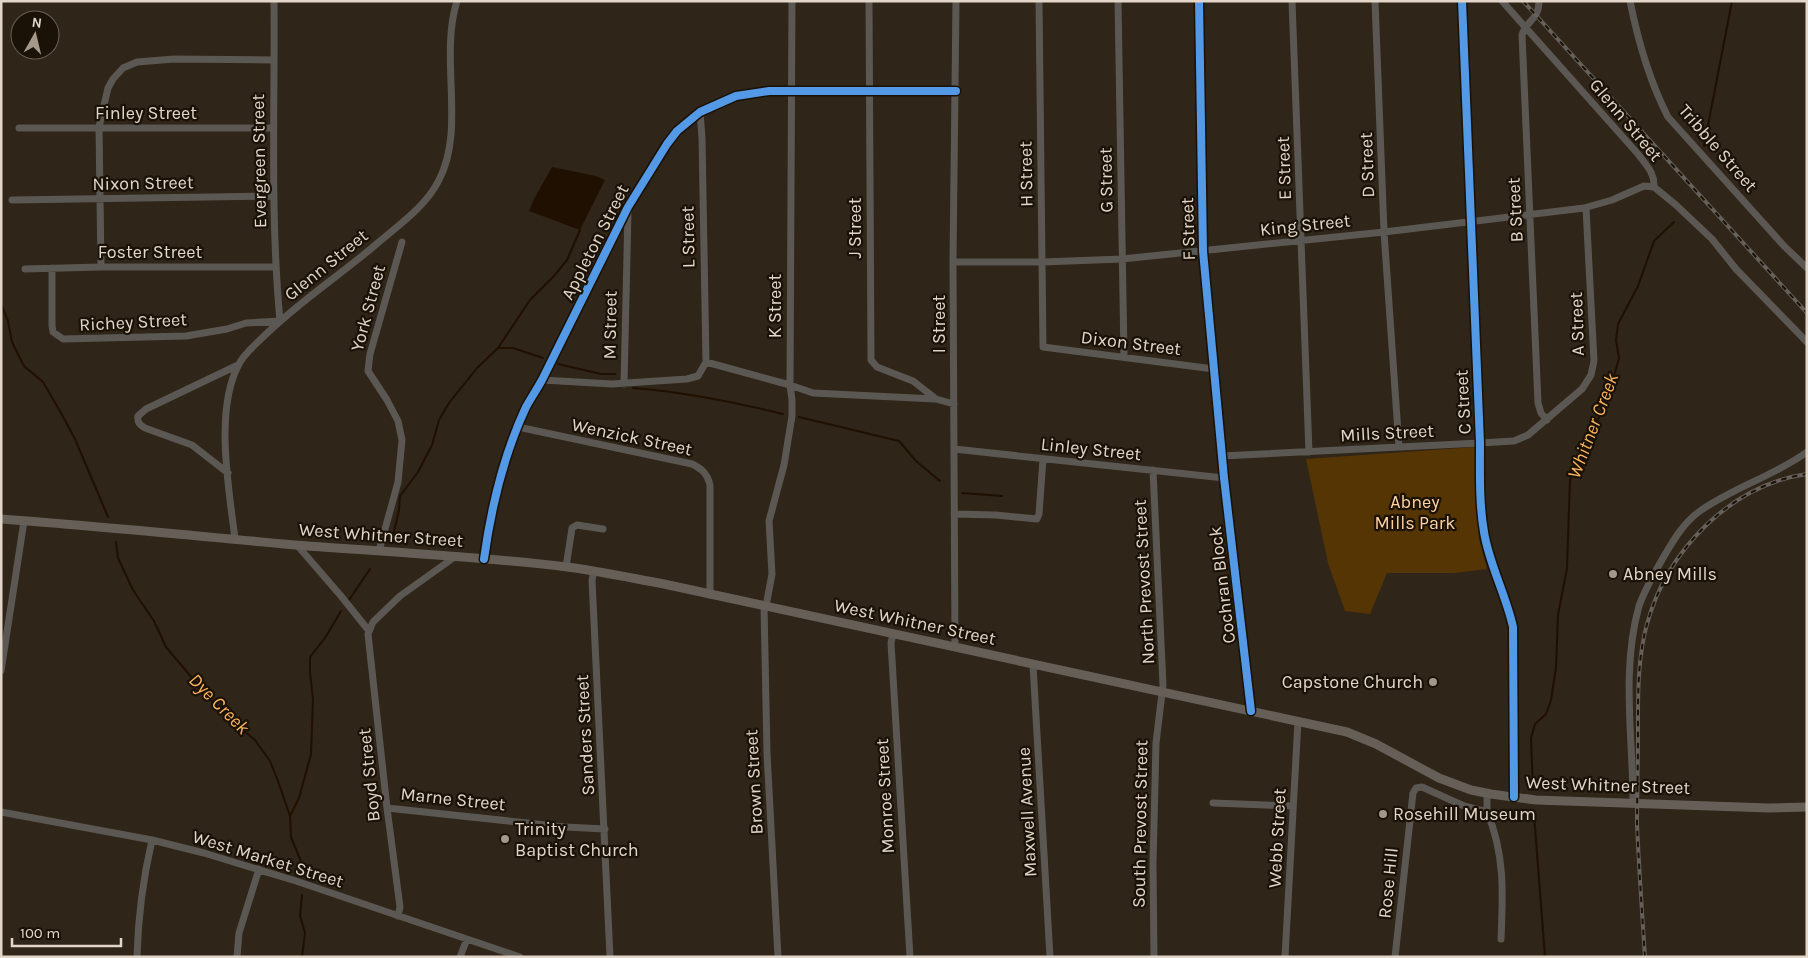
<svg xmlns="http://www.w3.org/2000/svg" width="1808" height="958" font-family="Karla,sans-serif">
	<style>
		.green { fill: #553504 }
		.water { fill: #201002 }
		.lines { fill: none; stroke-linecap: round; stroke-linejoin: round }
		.stream { stroke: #201002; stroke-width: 2 }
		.minor { stroke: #5b5753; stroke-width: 7 }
		.major { stroke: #655f58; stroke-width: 9 }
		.rail-casing { stroke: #66605a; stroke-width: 4 }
		.rail { stroke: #1a1107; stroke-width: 2; stroke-dasharray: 5.5; stroke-linecap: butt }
		.cycleway-casing { stroke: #1a1107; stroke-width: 11 }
		.cycleway { stroke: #5399e6; stroke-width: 8 }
		.poi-dot { fill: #a3988a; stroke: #1a1107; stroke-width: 2 }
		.labels { text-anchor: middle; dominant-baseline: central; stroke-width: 4.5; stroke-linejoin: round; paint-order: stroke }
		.street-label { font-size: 18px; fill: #e2d6c8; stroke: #1a1107 }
		.park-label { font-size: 18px; fill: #fed2a1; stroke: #1a1107 }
		.poi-label { font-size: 18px; fill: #e2d6c8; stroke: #1a1107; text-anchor: start }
		.water-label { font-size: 19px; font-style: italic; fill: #fdb55b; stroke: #1a1107 }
	</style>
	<rect width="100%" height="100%" fill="#2f2518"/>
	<!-- green -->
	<path class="green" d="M1475,447L1479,539L1487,569L1455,573H1387L1370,614L1345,611L1328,563L1306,459Z"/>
	<!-- water -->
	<path class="water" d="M552,167L596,176L605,180L580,230L529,211L534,199Z"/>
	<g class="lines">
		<!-- stream -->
		<path class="stream" d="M1704,146L1732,1
			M1,304L8,321L12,342L24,366L43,382L61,413L75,439L108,517
			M498,348H513L543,358
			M558,364L601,374H615
			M633,388C684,392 734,402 783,414
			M799,417L899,441L916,461L940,481
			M962,493L1002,496
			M392,540L399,510L400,496L418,472L432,445L439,420L449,403L477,368L498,348L530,300L554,276L567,260L580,230
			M116,542L118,558L133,590L154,621L166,647L220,711L255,740L270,761L278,781L290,816L291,837L306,874
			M349,600L370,569
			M1533,790L1531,738L1535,724L1546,714L1551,700L1556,667L1558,615L1567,568L1570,480L1580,454L1607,402L1619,358L1616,340L1618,324L1638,286L1654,241L1674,222
			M1534,814L1545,957
			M290,816L299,798L311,754L313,699L310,673V657L325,638L341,611
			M302,957L305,933L300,916L302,895"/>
		<!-- minor -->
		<path class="minor" d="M274,1C275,108 270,215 280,321
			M869,1L871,360L877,367L913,381L936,399L954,404
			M1039,1L1043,347L1214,369
			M1118,1L1124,357
			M1199,1L1203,251L1224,478L1251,711
			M1292,1L1309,452
			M1375,1L1384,232L1399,447
			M1462,1L1480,443C1480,473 1479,503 1484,532C1489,564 1506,595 1513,627L1514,797
			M1502,1L1638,154C1646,165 1655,173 1654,187
			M1539,1C1539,21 1526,20 1522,35L1538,403L1541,413L1547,420
			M1630,1C1638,41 1649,80 1668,117L1784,246L1807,268
			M700,112L702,138L706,362
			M19,128H273
			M1654,187L1676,205L1712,239L1736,269L1807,342
			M12,200L274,196
			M953,262H1043L1122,259L1384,232L1584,208L1612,200L1644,186L1654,187
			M101,267L99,127L108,88L113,79L123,68L137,62L174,59L274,60
			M52,268V325L53,332L63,339L186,336L227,329L246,323L280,321
			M25,269L101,267H276
			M542,380L612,384L687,379L698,376L706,362L790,385L813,393L935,399
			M624,384L628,212
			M518,427L692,464C702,469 707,473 710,485V595
			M954,449L1224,478
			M1222,456L1480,443L1514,441L1528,435L1582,389L1591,375L1594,361L1586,208
			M1153,470L1163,685L1156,743L1153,864L1154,957
			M228,473L192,445L145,428C140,425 137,423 138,416L146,409L238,365
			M954,514L996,515L1037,519L1039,514L1043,459
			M235,539C229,489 214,410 239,364C244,354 254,346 262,338C295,305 336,278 373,247C396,227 425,208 439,180C466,128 439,58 457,1
			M297,545L341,596L369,631
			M379,551L398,482L402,440L398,421L387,400L368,371L370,354L402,242
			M484,559C491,508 504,454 526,407C531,398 537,389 542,380L628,207L667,144L677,131L700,112L736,96L769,91H956
			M566,567L572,528L577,525L603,529
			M594,571L592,580L610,957
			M764,606L767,753L778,957
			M766,606L772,574L769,521L784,465L792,416V400L790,385L792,1
			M893,634L891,643L910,957
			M955,647L953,262L956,1
			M1033,665L1050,957
			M1,671L24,521
			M1213,803L1293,806
			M1633,803C1633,738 1621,670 1639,606C1645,589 1654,574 1663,558C1673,541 1683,523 1700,511C1734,487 1774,476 1807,452
			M387,808L565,827L605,829
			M1,812L152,840L204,853L296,881L520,957
			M1487,812C1505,853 1503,895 1501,939
			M398,916L400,907L387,808L368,634L373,622L400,596L456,556
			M137,957C138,917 143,879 152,840
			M237,957L239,933L259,869
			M460,957L467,939
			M1285,957L1298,721
			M1395,957L1413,793L1416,788L1422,787L1464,806L1487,812V793"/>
		<!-- major -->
		<path class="major" d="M1,519C99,526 197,536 295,545C386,552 477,556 567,567C599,571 631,578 664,584L1347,732L1376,744L1439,778L1471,790L1491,794L1536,800L1769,808L1807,807"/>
		<defs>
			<path id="rail" d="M1523,1L1807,313
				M1645,957C1642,913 1639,868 1637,824C1637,795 1638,766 1638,737C1638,699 1637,660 1647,624C1667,551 1730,485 1807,474"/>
		</defs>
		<!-- rail casing -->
		<use href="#rail" class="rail-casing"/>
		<!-- rail -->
		<use href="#rail" class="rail"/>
		<defs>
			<path id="cycleway" d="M1199,1L1203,251L1224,478L1251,711
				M1462,1L1480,443C1480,473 1479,503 1484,532C1489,564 1506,595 1513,627L1514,797
				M484,559C491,508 504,454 526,407C531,398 537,389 542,380L628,207L667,144L677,131L700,112L736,96L769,91H956"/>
		</defs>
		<!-- cycleway casing -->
		<use href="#cycleway" class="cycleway-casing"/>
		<!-- cycleway -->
		<use href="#cycleway" class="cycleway"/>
	</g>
	<!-- markers -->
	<g class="poi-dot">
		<circle cx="1613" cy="574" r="5"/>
		<circle cx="1433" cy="682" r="5"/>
		<circle cx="1383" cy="814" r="5"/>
		<circle cx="505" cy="839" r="5"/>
	</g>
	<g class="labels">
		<!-- street labels -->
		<g class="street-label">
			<text x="146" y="113">Finley Street</text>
			<text transform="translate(1626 120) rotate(50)">Glenn Street</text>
			<text transform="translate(1718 148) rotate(49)">Tribble Street</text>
			<text transform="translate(259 161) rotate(-91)">Evergreen Street</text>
			<text transform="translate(1367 165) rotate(-92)">D Street</text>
			<text transform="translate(1284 168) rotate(-92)">E Street</text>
			<text transform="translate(1026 174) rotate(-91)">H Street</text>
			<text transform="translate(1106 180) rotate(-91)">G Street</text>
			<text transform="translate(143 183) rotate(-1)">Nixon Street</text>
			<text transform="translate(1515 210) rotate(-93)">B Street</text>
			<text transform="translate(1305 225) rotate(-6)">King Street</text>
			<text transform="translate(855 228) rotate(-90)">J Street</text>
			<text transform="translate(1188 229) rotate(-92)">F Street</text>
			<text transform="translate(688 237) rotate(-91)">L Street</text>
			<text transform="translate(595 242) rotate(-63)">Appleton Street</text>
			<text x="150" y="252">Foster Street</text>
			<text transform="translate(326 265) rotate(-39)">Glenn Street</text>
			<text transform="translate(775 306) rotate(-90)">K Street</text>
			<text transform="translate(368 308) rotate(-75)">York Street</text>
			<text transform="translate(133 322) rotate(-3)">Richey Street</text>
			<text transform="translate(939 324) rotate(-90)">I Street</text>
			<text transform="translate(1577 324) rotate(-92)">A Street</text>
			<text transform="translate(610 325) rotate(-89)">M Street</text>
			<text transform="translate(1131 343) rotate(7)">Dixon Street</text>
			<text transform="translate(1463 402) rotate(-93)">C Street</text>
			<text transform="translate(1387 433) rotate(-3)">Mills Street</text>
			<text transform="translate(632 437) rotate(12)">Wenzick Street</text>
			<text transform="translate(1091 449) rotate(6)">Linley Street</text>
			<text transform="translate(381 535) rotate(4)">West Whitner Street</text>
			<text transform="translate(1144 582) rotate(-93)">North Prevost Street</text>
			<text transform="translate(1222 585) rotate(-97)">Cochran Block</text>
			<text transform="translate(915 622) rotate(12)">West Whitner Street</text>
			<text transform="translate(585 735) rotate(-93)">Sanders Street</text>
			<text transform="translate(369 775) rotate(-96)">Boyd Street</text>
			<text transform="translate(754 782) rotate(-93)">Brown Street</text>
			<text transform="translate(1608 785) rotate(2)">West Whitner Street</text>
			<text transform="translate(885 796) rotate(-93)">Monroe Street</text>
			<text transform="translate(453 799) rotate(6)">Marne Street</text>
			<text transform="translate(1027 812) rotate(-93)">Maxwell Avenue</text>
			<text transform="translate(1140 824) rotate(-89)">South Prevost Street</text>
			<text transform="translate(1277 838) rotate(-87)">Webb Street</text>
			<text transform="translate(268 859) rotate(17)">West Market Street</text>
			<text transform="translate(1388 883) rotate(-84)">Rose Hill</text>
		</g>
		<!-- park labels -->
		<g class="park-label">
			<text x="1415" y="502">Abney<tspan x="1415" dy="21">Mills Park</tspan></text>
		</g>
		<!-- poi labels -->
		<g class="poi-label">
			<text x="1623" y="574">Abney Mills</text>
			<text x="1423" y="682" text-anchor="end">Capstone Church</text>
			<text x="1393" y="814">Rosehill Museum</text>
			<text x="515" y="829">Trinity<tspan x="515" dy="21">Baptist Church</tspan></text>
		</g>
		<!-- water labels -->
		<g class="water-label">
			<text transform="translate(1593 426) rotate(-69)">Whitner Creek</text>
			<text transform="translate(219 704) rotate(45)">Dye Creek</text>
		</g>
	</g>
	<!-- border -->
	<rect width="1808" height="958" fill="none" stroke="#e2d6c8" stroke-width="5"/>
	<!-- north arrow -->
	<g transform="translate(35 35) rotate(8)"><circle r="24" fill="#1a1107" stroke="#6a6054"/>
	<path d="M0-4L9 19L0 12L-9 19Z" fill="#a3988a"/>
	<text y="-8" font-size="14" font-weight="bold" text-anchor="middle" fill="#e2d6c8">N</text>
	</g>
	<!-- scale -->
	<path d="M12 938v8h109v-8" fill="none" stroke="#e2d6c8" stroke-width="2.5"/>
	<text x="20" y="938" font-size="15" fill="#e2d6c8" stroke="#1a1107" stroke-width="4" paint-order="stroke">100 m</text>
</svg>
